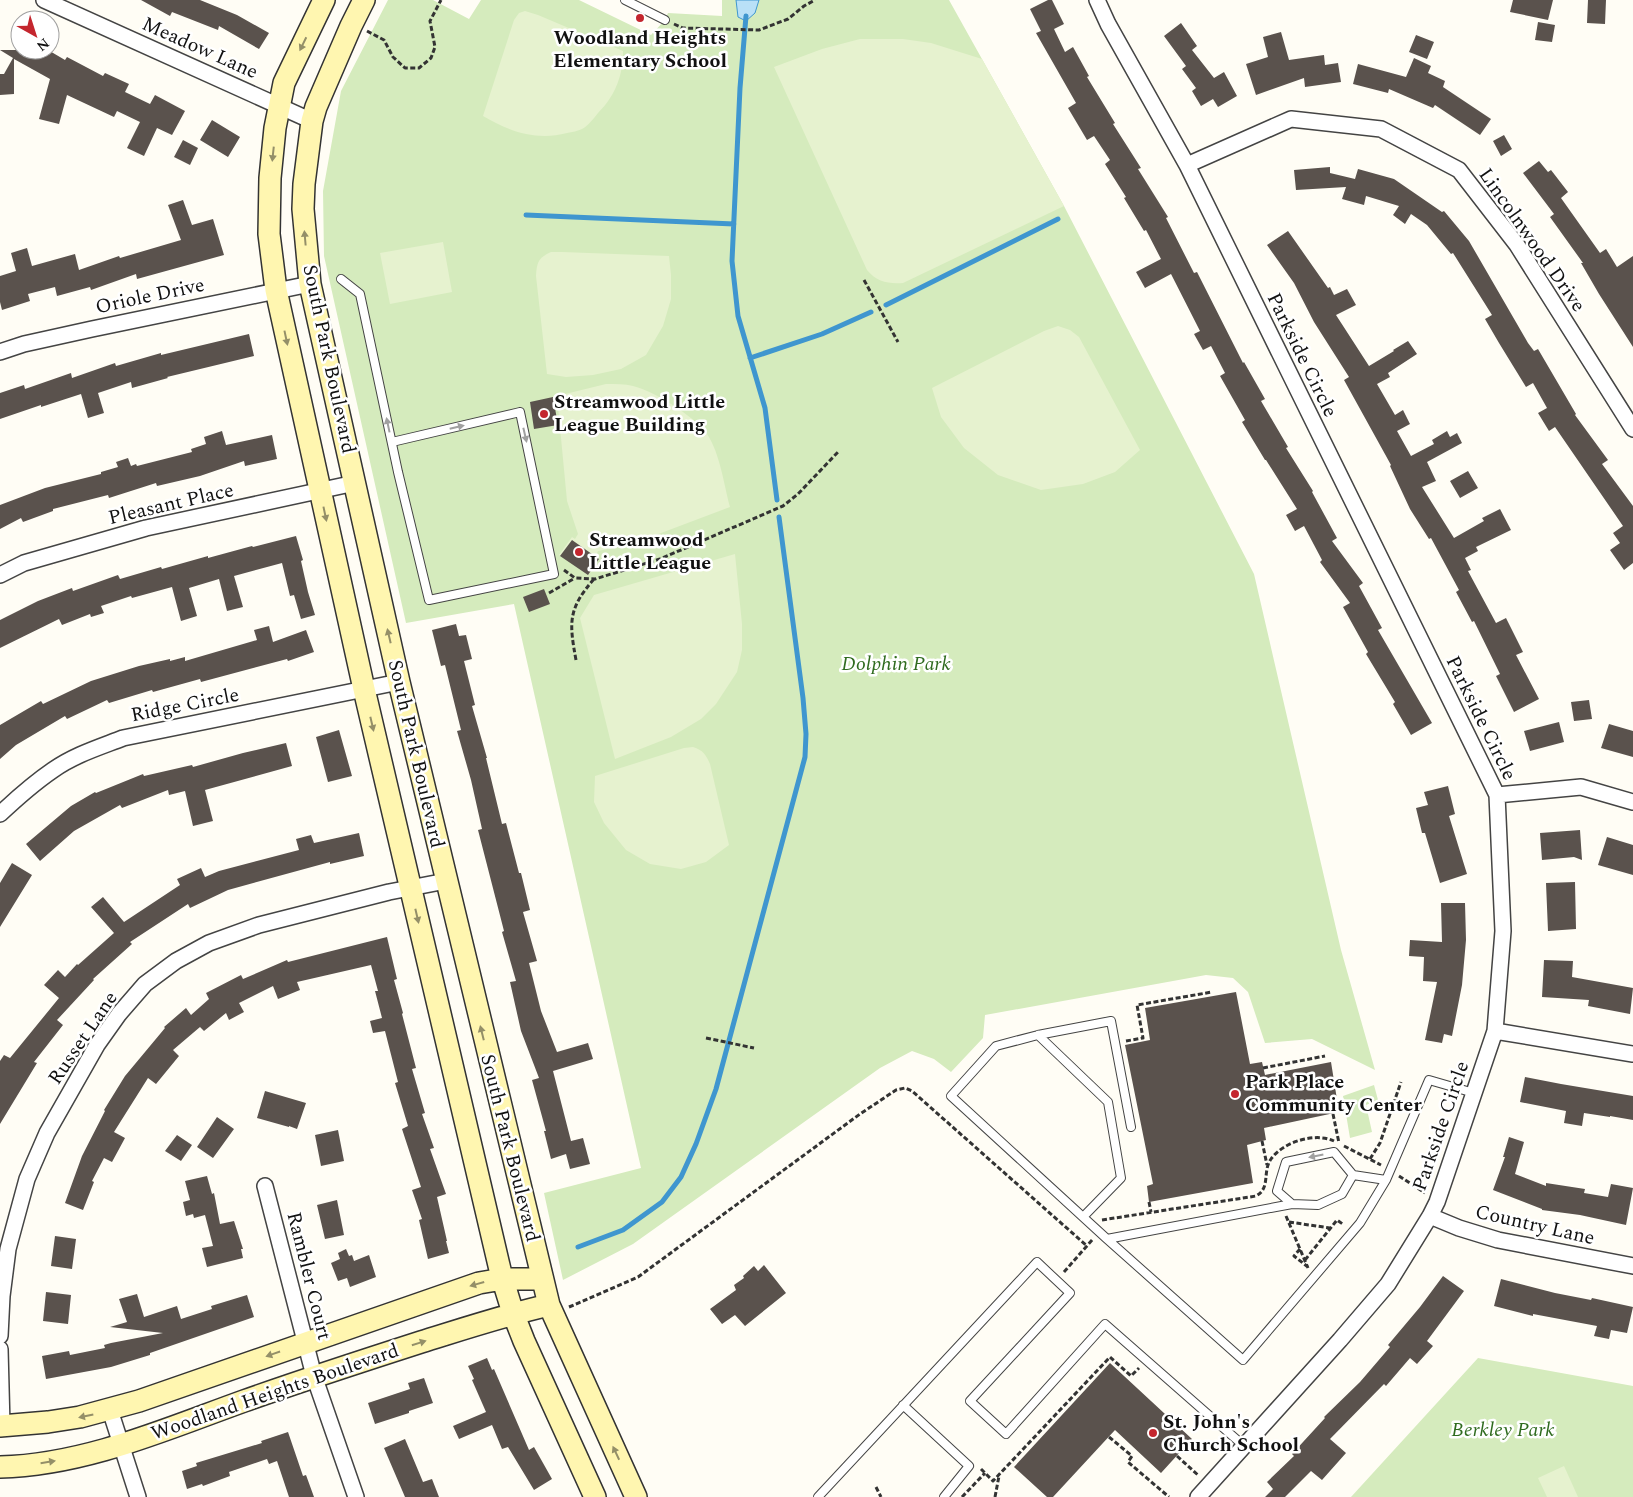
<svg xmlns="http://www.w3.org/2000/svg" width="1633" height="1497" font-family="Spectral,serif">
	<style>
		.green { fill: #d5ebbd }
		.pitch { fill: #e6f2cf }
		.water { fill: #b9e0f7; stroke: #3f96cf }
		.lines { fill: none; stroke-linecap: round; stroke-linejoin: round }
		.stream { stroke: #3f96cf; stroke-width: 5 }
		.building { fill: #5a524d }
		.lane-casing { stroke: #444; stroke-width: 10 }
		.street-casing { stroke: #444; stroke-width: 18 }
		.secondary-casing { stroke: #333; stroke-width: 24 }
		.path { stroke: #333; stroke-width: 3; stroke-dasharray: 5 2.5; stroke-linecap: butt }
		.lane { stroke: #fff; stroke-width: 8 }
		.street { stroke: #fff; stroke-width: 15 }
		.secondary { stroke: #fff6b0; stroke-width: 21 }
		.oneway { fill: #948f68 }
		.oneway2 { fill: #a0a0a0 }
		.poi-dot { fill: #c4262e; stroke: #fff; stroke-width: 2 }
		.labels { text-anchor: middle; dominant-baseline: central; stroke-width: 5; stroke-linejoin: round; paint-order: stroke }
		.poi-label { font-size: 20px; font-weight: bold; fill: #111; stroke: #fff; text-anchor: start }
		.street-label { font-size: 20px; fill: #111; stroke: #fff }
		.park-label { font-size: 20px; font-style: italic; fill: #2f6b1f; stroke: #fff }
	</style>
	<rect width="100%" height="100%" fill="#fffdf5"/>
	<!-- green -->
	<path class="green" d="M388,0H433L469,19L481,0H579L651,35L665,20L668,13L722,16V0H949L1064,206L1254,574L1341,950L1375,1070L1312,1039L1265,1043L1248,992L1233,978L1206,975L985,1015L983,1038L951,1072L934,1059L912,1051L880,1068L633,1244L563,1280L544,1193L641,1168L514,604L406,623L324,256L323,191L341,91Z
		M1374,1085L1378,1100L1366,1105L1372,1132L1350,1138L1343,1096Z
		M1478,1358L1633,1386V1497H1351Z"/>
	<!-- pitch -->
	<path class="pitch" d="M525,11L538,15L623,51C623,75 616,95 598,113C594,118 588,126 582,129C578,131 572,132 567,133C537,141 510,132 483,116L514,20L519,13Z
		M860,39H903L931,43L982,59L1064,206L903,283C888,284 877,282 867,270L774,67L822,49Z
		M443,242L452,292L390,304L380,253Z
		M551,252H562L669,256L671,275V299L663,326L646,355L621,369L593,375L566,377L547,374L536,276C537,262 538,258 551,252Z
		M1058,326L1070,330L1079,337L1140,450L1115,472L1083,484L1041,490L998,475L964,448L941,417L932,388L1044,331Z
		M606,384C615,384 625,384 633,386C654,391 694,416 707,434C720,453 724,485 730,507L632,544L598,551L596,555L599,558L589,574L559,555L572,537L575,539L578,534L567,501L557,396Z
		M735,554L742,624V650L737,672L716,704L701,719L671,737L615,759L580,618L594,595Z
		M693,747C703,750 706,755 710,764L729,845L706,862L681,869L650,864L626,850L604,823L594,802L595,776L684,748Z
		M1564,1466L1578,1497H1547L1538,1478Z"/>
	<!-- water -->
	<path class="water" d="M736,0H759L755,13L746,21L738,17Z"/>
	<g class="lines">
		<!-- stream -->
		<path class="stream" d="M746,16L740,88L732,261L738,316L765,408L777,500
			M526,215L734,224
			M886,305L1058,219
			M750,358L822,334L871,312
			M578,1247L623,1230L662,1202L681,1177L696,1144L716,1089L805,757L806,734L803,698L779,517"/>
	</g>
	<!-- building -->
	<path class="building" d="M141,0H200L237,15L269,33L259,49L219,26L218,30L172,12L170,16Z
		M1048,0H1052L1064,24L1054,29L1065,52L1073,47L1089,76L1087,77L1115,123L1113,124L1141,168L1138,169L1168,217L1166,218L1194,273L1197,272L1243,363L1244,362L1265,399L1261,401L1288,447L1286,448L1313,491L1312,492L1337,538L1332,541L1363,583L1359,586L1382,628L1378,630L1432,723L1411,735L1393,704L1395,702L1366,654L1368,652L1343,607L1350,603L1320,562L1322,560L1304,526L1295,531L1286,515L1297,509L1266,460H1265L1242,422L1245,420L1220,376L1225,373L1211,346L1203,350L1194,334L1200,331L1171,274L1145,288L1136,272L1161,259L1146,230L1144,231L1124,198L1126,197L1105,164L1110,160L1094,136L1087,140L1068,108L1076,103L1036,33L1041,31L1030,9Z
		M1513,0H1553L1548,20L1510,12Z
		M1588,0H1606L1605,24L1587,23Z
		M1538,22L1555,25L1552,42L1535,40Z
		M1181,23L1197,46L1192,50L1214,78L1224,72L1237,96L1218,107L1213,99L1201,106L1192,91L1196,88L1182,69L1186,66L1164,36Z
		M1281,32L1289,60L1324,55L1325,65L1338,63L1341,82L1305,87L1304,78L1256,95L1246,64L1268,57L1263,37Z
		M1416,35L1434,42L1427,59L1409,52Z
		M0,50H48L65,60L67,57L103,76L105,73L129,84L125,92L150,104L155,95L185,111L172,135L157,128L144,156L127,148L140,122L117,111L114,117L67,95L59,124L39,119L50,79L14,59V94L0,95V74H4L13,58Z
		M1414,58L1431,66L1428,73L1445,81L1443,87L1491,119L1480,135L1435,105L1433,108L1389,89L1388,93L1353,84L1358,64L1406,77Z
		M212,120L240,137L228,157L200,140Z
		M1504,135L1512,149L1501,156L1493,141Z
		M183,140L198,148L190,165L174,157Z
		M1539,161L1548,172L1551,170L1568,192L1561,198L1600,253L1606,249L1617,267L1633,256V347L1599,294L1581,263H1583L1550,217L1554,214L1523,173Z
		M1330,167V173L1355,179L1358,169L1394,179L1442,212L1444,211L1469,241L1528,343L1534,351L1538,349L1576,414L1575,415L1608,460L1602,464L1633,506V563L1624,570L1610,550L1620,543L1613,533L1623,526L1555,427L1549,431L1538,413L1547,408L1533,383L1526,387L1499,343L1485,319L1492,315L1453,253L1451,254L1427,225L1411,214L1405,224L1393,215L1399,206L1366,196L1364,205L1342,199L1346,187L1296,190L1294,170Z
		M183,200L192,225L213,219L224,255L137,279L136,274L91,290L90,287L57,296L55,287L28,294L30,301L2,310L0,302V276L16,271L11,253L27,248L32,266L75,254L79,270L119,256L120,258L181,240L168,205Z
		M1288,231L1328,288L1330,287L1334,295L1347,289L1356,305L1336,315L1369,366L1394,351L1393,350L1408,341L1417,354L1388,373L1390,377L1377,384L1395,415L1403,410L1410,424L1397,431L1411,456L1434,444L1432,440L1447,431L1450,437L1457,433L1462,443L1427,462L1436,481L1422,487L1454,538L1484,521L1482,518L1500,509L1511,530L1476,547L1478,551L1465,558L1471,570L1468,571L1496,623L1506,618L1523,652L1516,655L1539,699L1514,712L1496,676L1500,674L1474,621L1472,622L1456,592L1459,590L1431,538L1429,539L1410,509L1390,466L1391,465L1344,380L1349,377L1314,322L1294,283L1267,245Z
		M249,334L254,356L167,377L168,378L132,388L131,382L98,393L104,413L88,418L81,394L41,407V405L0,419V393L24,385L25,389L71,373L72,378L115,363L116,366L161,353V355Z
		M553,397L558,425L534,429L530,402Z
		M222,431L226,445L272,435L277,459L245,466L244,461L200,476L157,486L156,483L109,498L108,495L53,509V511L23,522L21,518L0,529V505L45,488L101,474V472L118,467L116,462L128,458L131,466L136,464L137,466L192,452L191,449L206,444L204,437Z
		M1468,471L1478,488L1460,498L1450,481Z
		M296,536L303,560L301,561L308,592L315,615L301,619L294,595L290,596L282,563L234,576L243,607L227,611L219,579L189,588L197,616L181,621L172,587L132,598L131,596L101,606L104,613L91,617L90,614L62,625L59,619L0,648V620L38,601L72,588L73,591L118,575L120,579L161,567L162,569L208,556V558L252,546L253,547Z
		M572,540L599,559L588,575L560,556Z
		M544,589L550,604L529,612L523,597Z
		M456,624L459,636L466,635L472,659L464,661L475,705L472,706L487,758H486L502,824L506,823L519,873H521L530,910L523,912L537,961L529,963L541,1011L557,1052L588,1043L593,1059L553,1071L571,1141L583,1138L590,1164L570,1169L566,1154L551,1159L544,1131H546L532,1080L539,1078L521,1031L510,982L516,981L502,932L504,931L478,830L482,829L471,780L457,731L461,730L445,665L441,666L432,630Z
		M269,626L273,642L306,630L314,652L288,661L287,659L201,682L200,679L153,692L152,690L109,703L107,700L67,719L65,716L16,745L0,759V725L41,701L43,704L91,681L139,666L170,659V661L185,657V661L257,640L254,630Z
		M1589,700L1592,719L1574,721L1571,702Z
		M1559,722L1564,742L1530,751L1524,731Z
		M1609,724L1633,731V757L1601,748Z
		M339,730L352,776L328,782L316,737Z
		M286,743L292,766L205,790L213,821L193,826L185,791L169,795L168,790L122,808L120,805L74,831L40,861L26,844L71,806L95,792L96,793L143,774L144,776L192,765L193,767L243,753Z
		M1448,786L1455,814L1449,816L1467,874L1440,883L1425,833H1422L1416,808L1428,805L1424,792Z
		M1580,830L1582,860L1574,857L1542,860L1540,833Z
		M359,833L364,856L330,864V862L228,890L190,908L188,904L130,942L132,944L93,979L94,980L57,1020L63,1025L34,1062L37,1063L0,1124V1061L4,1055L10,1058L59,998L44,985L58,970L65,977L77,964L78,965L114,933L91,907L103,897L124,922L180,885L177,879L201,868L205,877L219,871L299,850L296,839L311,835L314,843Z
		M1607,837L1633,845V875L1598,865Z
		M12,863L32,875L0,927V883Z
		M1575,882L1576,929L1548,931L1546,883Z
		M1441,903H1465L1466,940L1462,985L1452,1036L1444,1034L1442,1043L1425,1040L1437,982L1423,981L1424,957L1409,956L1410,940L1442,942Z
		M387,937L397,979L394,980L403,1013L402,1014L416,1068L412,1069L425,1113L422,1114L434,1148L430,1149L446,1194L437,1197L447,1241H446L449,1253L428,1259L419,1220L422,1219L412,1190L421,1187L402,1129L408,1126L395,1083L398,1082L385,1031L373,1033L370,1021L382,1018L375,991H378L371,965L297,982L300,990L278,999L273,986L239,1003L244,1012L229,1020L226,1013L204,1031L200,1027L173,1050L179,1056L156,1084L148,1078L114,1132L125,1138L112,1162L104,1158L92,1181L94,1182L83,1210L65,1203L82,1156L105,1111L104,1110L125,1076L165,1028L164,1027L186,1008L191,1015L209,999L206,993L241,975L243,979L287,960L288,962Z
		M1544,960L1573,961L1572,977L1633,988L1630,1014L1588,1006L1589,1000L1542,997Z
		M1236,992L1250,1064L1262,1062L1265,1075L1331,1062L1339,1112L1264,1128L1266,1140L1247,1145L1253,1183L1149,1202L1147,1186L1153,1184L1125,1045L1150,1040L1145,1008Z
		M1525,1077L1561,1084L1633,1096V1120L1610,1116V1117L1584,1113L1582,1126L1564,1123L1566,1111L1520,1102Z
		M265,1091L306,1103L297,1129L289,1126V1127L257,1118Z
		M217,1117L234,1129L213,1158L197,1147Z
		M338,1130L344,1161L321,1166L315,1135Z
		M177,1135L192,1145L181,1161L165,1151Z
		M1509,1137L1524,1142L1515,1174L1546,1186V1183L1585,1189L1584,1193L1608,1197L1611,1184L1633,1188L1626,1225L1580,1215L1542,1210V1209L1493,1190L1505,1157H1503Z
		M207,1176L212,1194L214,1193L220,1224L234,1221L243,1249H241L243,1258L207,1267L202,1248L213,1246L205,1215L194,1218L193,1214L186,1216L183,1202L190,1200L185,1181Z
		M337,1200L344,1235L325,1239L317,1205Z
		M55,1236L76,1239L72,1269L51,1266Z
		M346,1249L349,1256L352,1255L354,1261L369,1255L376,1277L350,1287L347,1278L338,1281L331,1263L340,1259L338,1253Z
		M764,1265L786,1293L745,1326L735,1315L722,1324L710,1309L736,1290L734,1285L744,1278L743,1276L754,1266L758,1271Z
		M1443,1276L1464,1291L1427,1341L1433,1346L1417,1364L1410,1358L1386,1386L1384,1384L1330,1439L1346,1453L1322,1480L1311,1471L1285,1497H1265L1273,1489L1267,1482L1294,1456L1292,1454L1325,1418L1324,1417L1360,1382L1390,1347L1388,1345L1420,1307Z
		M1501,1279L1555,1293L1591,1300L1592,1298L1633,1307L1627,1333L1611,1330L1609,1339L1594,1336L1597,1326L1533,1314V1316L1494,1306Z
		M46,1292L71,1295L68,1324L43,1321Z
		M137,1294L144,1317L177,1306L181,1319L212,1309L211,1306L247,1295L254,1317L150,1353V1355L111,1367L46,1379L42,1356L69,1351L70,1355L105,1348L104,1345L111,1343L163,1333L110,1327L127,1322L119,1299Z
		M487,1358L492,1370L494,1369L529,1450L534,1447L552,1479L534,1490L508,1447L502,1449L492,1425L459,1439L453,1426L486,1412L472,1380L474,1379L468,1366Z
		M1110,1363L1192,1439L1161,1473L1115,1430L1053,1497H1047L1014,1467Z
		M424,1378L433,1403L409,1411V1413L375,1424L368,1403L410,1389L408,1383Z
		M288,1432L303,1476L306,1475L314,1497H289L277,1461L269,1464L267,1459L229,1472L230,1476L203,1486L202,1484L187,1489L182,1471L197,1466L196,1463L262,1443L261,1441Z
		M405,1439L423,1482L432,1479L439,1497H405L384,1448Z"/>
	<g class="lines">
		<defs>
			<path id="lane" d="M625,0L665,20
				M341,279L360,294L398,472L429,600L554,574L520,412L392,442
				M1038,1035L1108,1102L1121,1178L1083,1217
				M1353,1175L1342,1194L1318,1205L1292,1204L1107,1239L1243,1360L1360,1223L1386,1180
				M1292,1204L1277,1191L1286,1162L1334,1152L1353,1175L1386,1180L1429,1080L1474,1093
				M1107,1239L951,1096L996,1046L1038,1035L1111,1021L1131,1127
				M903,1405L969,1466L944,1497
				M818,1497L1037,1262L1070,1293L970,1401L1006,1434L1105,1324L1244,1446"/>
			<path id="street" d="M44,0L312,121
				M1097,0L1108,24L1187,165L1497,795L1503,931L1495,1031L1437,1202L1430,1216L1388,1284L1340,1340L1198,1497
				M1187,165L1291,119L1381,129L1459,170L1517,245L1633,429
				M0,352L24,344L92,329L310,284
				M0,575L24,563L146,528L355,483
				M1497,795L1581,787L1633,802
				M0,814C17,798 34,783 53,770C74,755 100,747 123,738L399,682
				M1495,1031L1633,1054
				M265,1186L314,1376L356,1497
				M1430,1216L1459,1228L1498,1240L1633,1266
				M0,1336L2,1296L8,1249L27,1179L47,1133L97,1045L119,1014L145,984L176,961L209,943L259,925L389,892L446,881
				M0,1349L2,1426
				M110,1410L138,1497"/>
			<path id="secondary" d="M324,0L284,83L275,128L270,178L269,234L276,290L364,689L501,1274L513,1313L524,1341L595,1497
				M364,0L351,26L316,107L312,121L304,184L303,209L310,284L399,682L549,1305L636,1497
				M0,1426L48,1422L80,1417L139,1401L479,1283L503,1279H542
				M0,1467C85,1465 166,1429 244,1401C303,1380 362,1361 421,1342C463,1329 505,1315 549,1305"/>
		</defs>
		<!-- lane casing -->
		<use href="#lane" class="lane-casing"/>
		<!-- street casing -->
		<use href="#street" class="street-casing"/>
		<!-- secondary casing -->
		<use href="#secondary" class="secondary-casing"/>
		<!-- path -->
		<path class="path" d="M674,24L683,28L759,30L788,19L804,6L815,0
			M367,31L384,40L393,57L405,68H419L431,58L435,47L430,21L441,0
			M864,280L898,342
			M564,570L575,578L595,579L660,559L783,506L798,494L838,452
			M549,593L575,578
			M576,660C569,622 568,609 594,579
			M706,1038L754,1048
			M1126,1041L1143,1038L1137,1005L1212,992
			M1263,1068L1325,1056
			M1333,1114L1339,1143
			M1262,1141L1267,1165
			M1344,1146L1381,1165
			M1370,1159L1380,1143L1401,1082
			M1399,1176L1425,1193
			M1149,1202L1151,1212
			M1286,1216L1308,1268
			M1102,1220L1256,1196C1271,1188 1262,1172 1271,1159C1283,1142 1315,1132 1334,1141
			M1289,1222L1330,1228
			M1300,1249L1294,1256L1308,1267
			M1305,1260L1337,1220L1344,1225
			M1064,1272L1093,1239
			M569,1307L638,1277L860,1114L896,1090L905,1088L912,1091L1087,1246
			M1109,1437L1132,1456L1128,1462L1169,1497
			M1177,1456L1199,1476
			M981,1469L993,1481L1110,1357L1131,1376L1139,1368
			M876,1487L881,1497
			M962,1497L985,1473
			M995,1497L999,1476"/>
		<!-- lane -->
		<use href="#lane" class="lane"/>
		<!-- street -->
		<use href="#street" class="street"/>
		<!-- secondary -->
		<use href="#secondary" class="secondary"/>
	</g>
	<!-- one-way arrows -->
	<defs><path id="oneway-solid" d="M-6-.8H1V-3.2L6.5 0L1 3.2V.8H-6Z" transform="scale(1.25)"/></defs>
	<g class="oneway">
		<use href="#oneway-solid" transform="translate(303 44) rotate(116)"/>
		<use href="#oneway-solid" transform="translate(273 154) rotate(96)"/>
		<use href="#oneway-solid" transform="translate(305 238) rotate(-95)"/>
		<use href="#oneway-solid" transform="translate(286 338) rotate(78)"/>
		<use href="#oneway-solid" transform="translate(325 514) rotate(78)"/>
		<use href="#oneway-solid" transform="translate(389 636) rotate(-103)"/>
		<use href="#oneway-solid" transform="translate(372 724) rotate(77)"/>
		<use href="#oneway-solid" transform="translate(417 916) rotate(77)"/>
		<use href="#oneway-solid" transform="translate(482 1033) rotate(-104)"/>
		<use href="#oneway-solid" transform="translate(477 1284) rotate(164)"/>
		<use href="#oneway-solid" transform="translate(419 1343) rotate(-18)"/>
		<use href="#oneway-solid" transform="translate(273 1354) rotate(161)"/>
		<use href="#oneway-solid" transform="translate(86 1416) rotate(168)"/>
		<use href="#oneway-solid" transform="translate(616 1453) rotate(-115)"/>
		<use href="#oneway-solid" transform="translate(48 1462) rotate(-9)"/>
	</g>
	<g class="oneway2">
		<use href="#oneway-solid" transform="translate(388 425) rotate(-102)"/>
		<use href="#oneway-solid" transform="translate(457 427) rotate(-13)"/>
		<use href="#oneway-solid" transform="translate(525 435) rotate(77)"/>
		<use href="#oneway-solid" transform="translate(1316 1156) rotate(169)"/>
	</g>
	<!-- markers -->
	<g class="poi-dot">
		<circle cx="640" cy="18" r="5"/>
		<circle cx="544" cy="414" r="5"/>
		<circle cx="579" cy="552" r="5"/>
		<circle cx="1235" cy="1094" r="5"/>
		<circle cx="1153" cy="1433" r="5"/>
	</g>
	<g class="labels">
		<!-- poi labels -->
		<g class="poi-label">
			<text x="640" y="38" text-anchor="middle">Woodland Heights<tspan x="640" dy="23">Elementary School</tspan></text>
			<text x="554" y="402">Streamwood Little<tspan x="554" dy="23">League Building</tspan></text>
			<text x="589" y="540">Streamwood<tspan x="589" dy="23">Little League</tspan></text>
			<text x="1245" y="1082">Park Place<tspan x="1245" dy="23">Community Center</tspan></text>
			<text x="1163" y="1422">St. John's<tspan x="1163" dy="23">Church School</tspan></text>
		</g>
		<!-- street labels -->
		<g class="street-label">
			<text transform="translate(200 48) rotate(24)">Meadow Lane</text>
			<text transform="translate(1532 240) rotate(55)">Lincolnwood Drive</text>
			<text transform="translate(150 296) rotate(-12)">Oriole Drive</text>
			<text transform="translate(1302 355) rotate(64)">Parkside Circle</text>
			<text transform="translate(329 359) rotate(78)">South Park Boulevard</text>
			<text transform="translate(171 504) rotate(-13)">Pleasant Place</text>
			<text transform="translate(185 705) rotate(-11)">Ridge Circle</text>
			<text transform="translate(1481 718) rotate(64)">Parkside Circle</text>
			<text transform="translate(416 754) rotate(77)">South Park Boulevard</text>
			<text transform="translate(83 1038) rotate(-56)">Russet Lane</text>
			<text transform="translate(1441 1126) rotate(-71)">Parkside Circle</text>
			<text transform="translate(510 1148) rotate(76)">South Park Boulevard</text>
			<text transform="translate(1535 1225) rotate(13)">Country Lane</text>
			<text transform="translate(309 1276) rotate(76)">Rambler Court</text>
			<text transform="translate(275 1392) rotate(-19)">Woodland Heights Boulevard</text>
		</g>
		<!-- park labels -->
		<g class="park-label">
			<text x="896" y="664">Dolphin Park</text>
			<text x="1503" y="1430">Berkley Park</text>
		</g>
	</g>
	<!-- north arrow -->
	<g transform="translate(35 35) rotate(141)"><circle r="24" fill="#ffffff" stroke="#a0a0a0"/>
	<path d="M0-4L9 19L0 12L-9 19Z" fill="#c4262e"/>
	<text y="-8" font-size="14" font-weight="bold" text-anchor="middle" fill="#111111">N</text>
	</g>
</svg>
